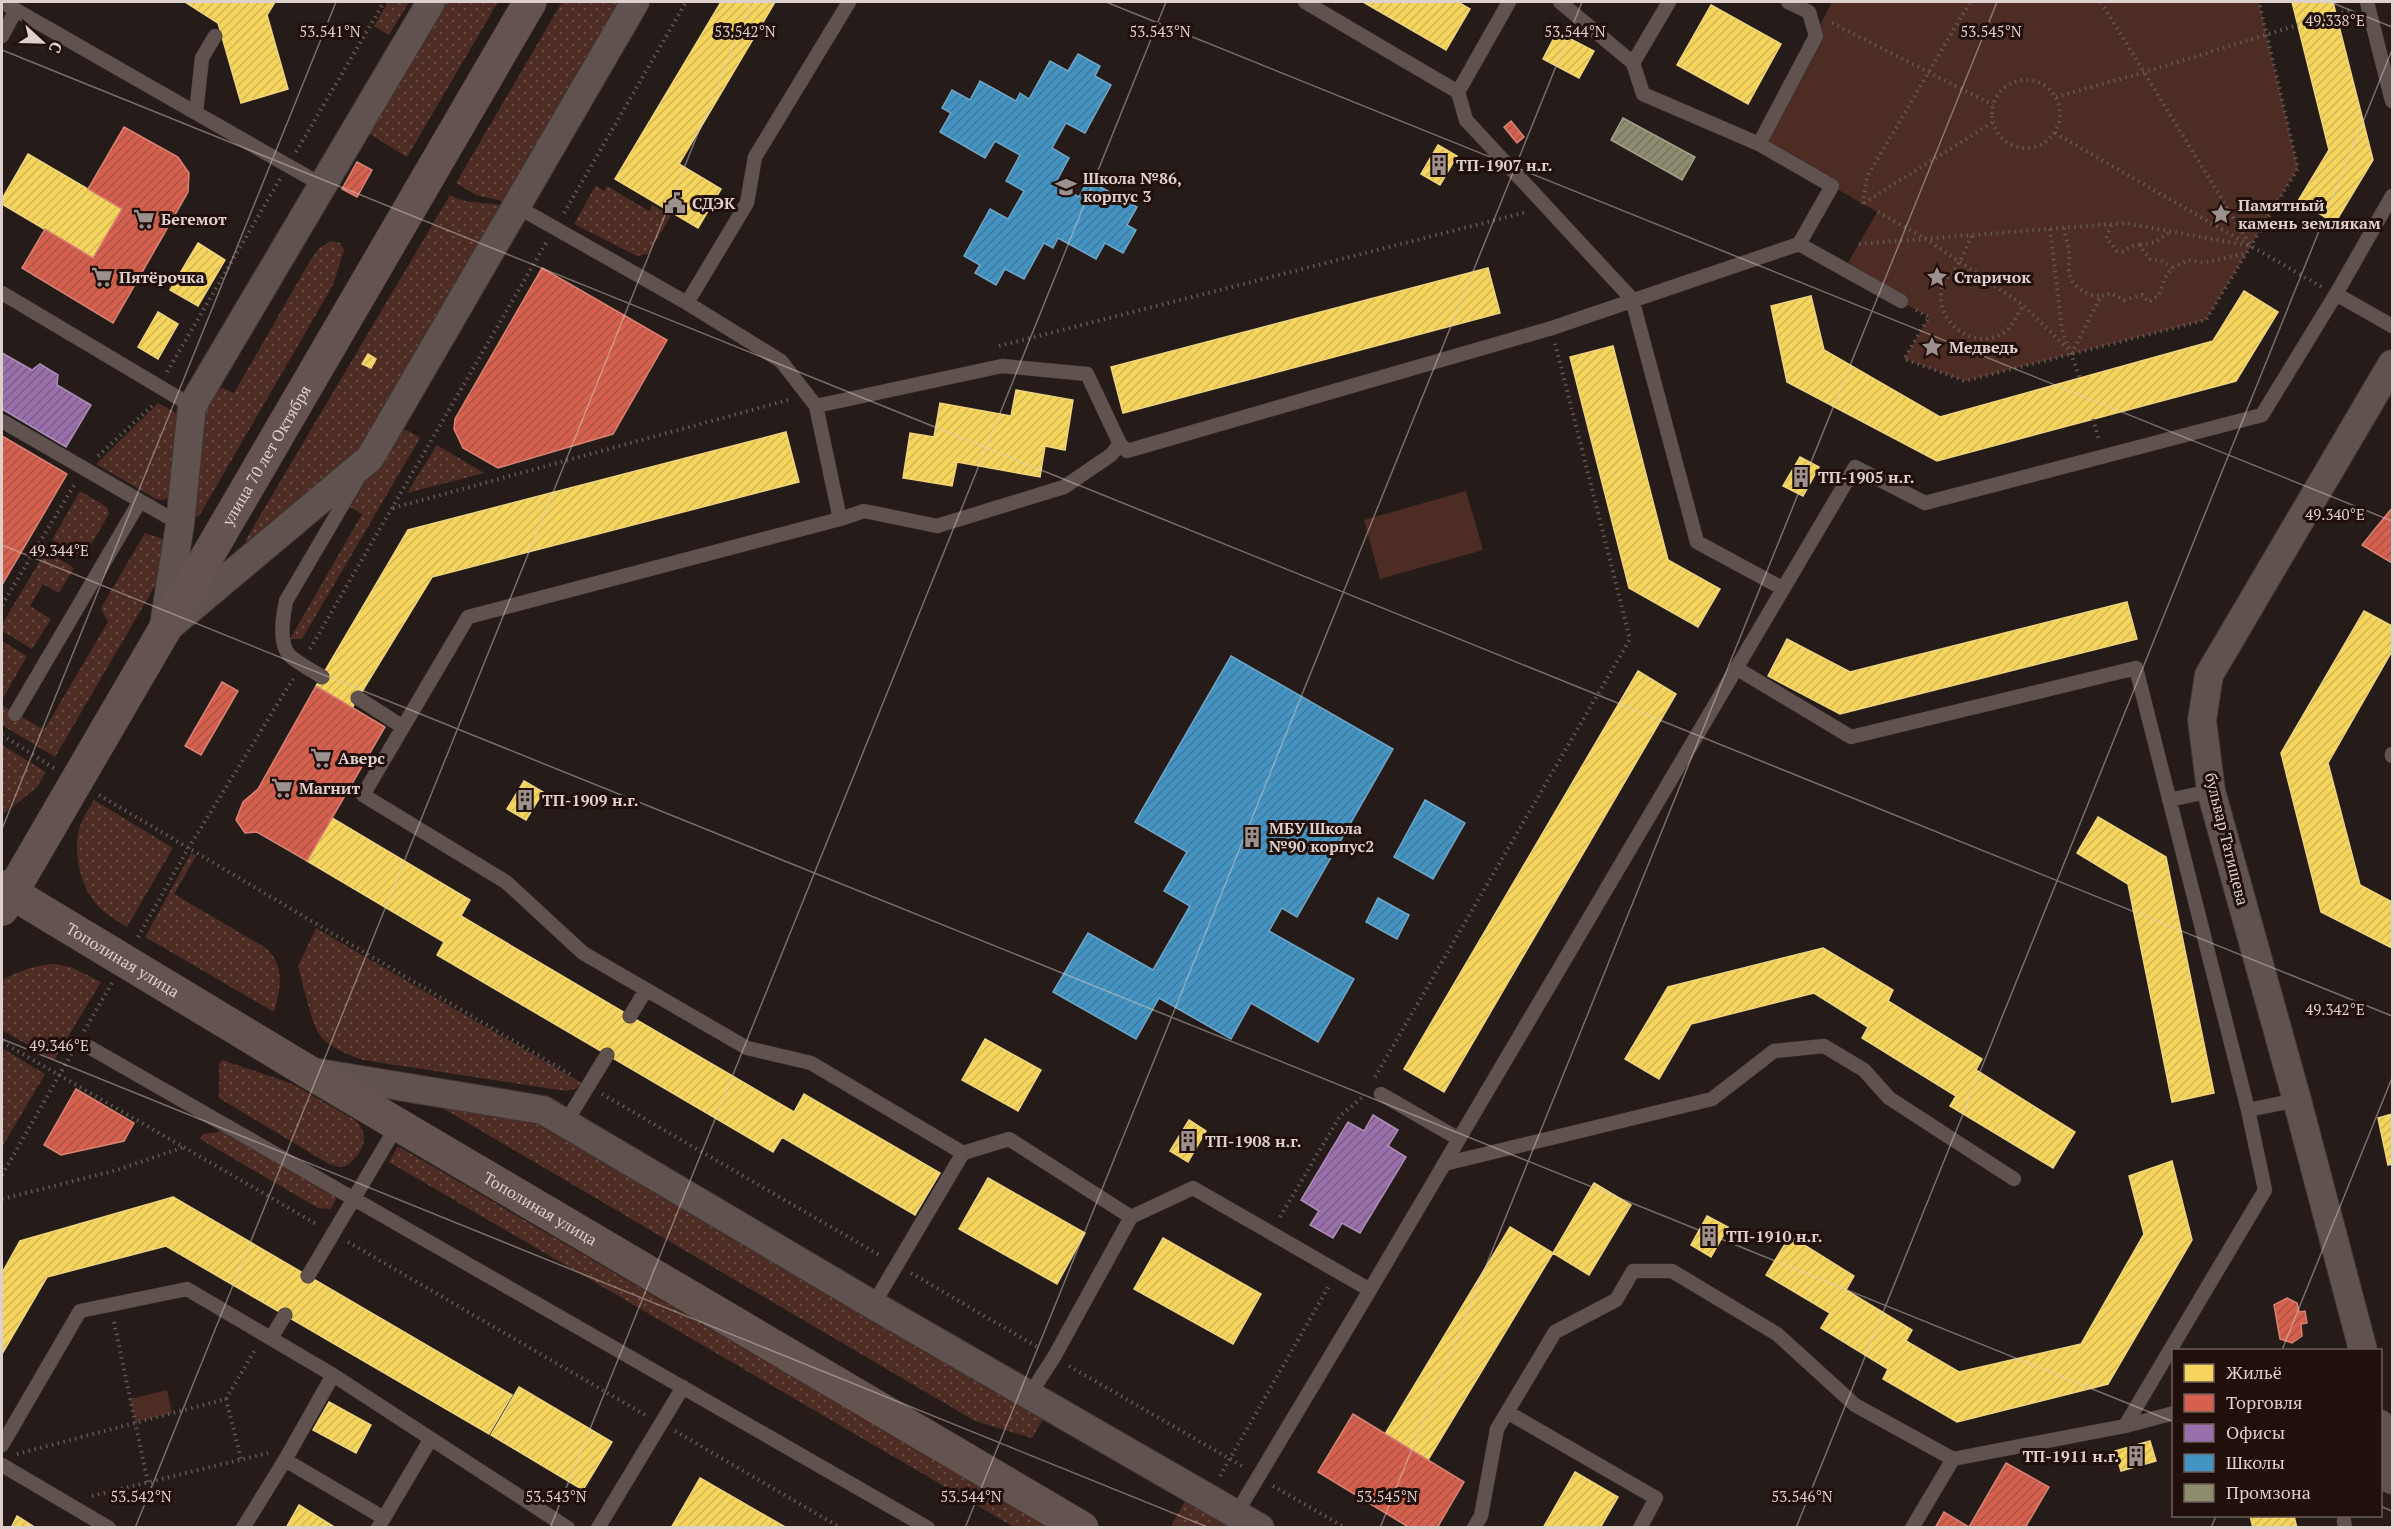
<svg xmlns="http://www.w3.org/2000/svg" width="2394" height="1529" font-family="'PT Serif',serif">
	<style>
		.grass { fill: url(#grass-dots) }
		.green { fill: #4d2c24 }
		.homes { fill: url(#homes-hatch); stroke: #eed47e; stroke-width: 1.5 }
		.shops { fill: url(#shops-hatch); stroke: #d88273; stroke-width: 1.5 }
		.offices { fill: url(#offices-hatch); stroke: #ad8db5; stroke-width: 1.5 }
		.schools { fill: url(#schools-hatch); stroke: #71a5c6; stroke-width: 1.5 }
		.industry { fill: url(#industry-hatch); stroke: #a4a08a; stroke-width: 1.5 }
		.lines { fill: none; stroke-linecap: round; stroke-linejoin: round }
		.service-casing { stroke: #3e3633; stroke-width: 15 }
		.minor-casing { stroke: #3e3633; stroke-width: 30 }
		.secondary-casing { stroke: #3e3633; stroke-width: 34 }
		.path { stroke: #615654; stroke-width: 4; stroke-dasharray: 1.5 4.5; stroke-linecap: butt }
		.service { stroke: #60524f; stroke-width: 14 }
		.minor { stroke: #60524f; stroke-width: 28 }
		.secondary { stroke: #655350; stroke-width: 33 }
		.ticks { fill: none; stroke: #ddd0cd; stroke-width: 1.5; stroke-opacity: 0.45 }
		.labels { text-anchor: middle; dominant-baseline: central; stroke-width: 6; stroke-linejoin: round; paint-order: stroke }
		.poi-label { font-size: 16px; font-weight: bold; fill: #ddd0cd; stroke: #200f0b; text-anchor: start }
		.street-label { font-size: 16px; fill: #ddd0cd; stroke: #200f0b }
		.ticks-label { font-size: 15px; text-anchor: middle; fill: #ddd0cd; stroke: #200f0b; stroke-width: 6; stroke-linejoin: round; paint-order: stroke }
	</style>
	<defs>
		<pattern id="grass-dots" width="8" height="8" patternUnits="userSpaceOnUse" patternTransform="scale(1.5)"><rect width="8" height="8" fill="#4d2c24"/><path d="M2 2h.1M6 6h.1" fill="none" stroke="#664a43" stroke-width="1.8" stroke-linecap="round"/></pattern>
		<pattern id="homes-hatch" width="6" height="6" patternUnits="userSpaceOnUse" patternTransform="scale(1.5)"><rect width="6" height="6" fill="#f6d55c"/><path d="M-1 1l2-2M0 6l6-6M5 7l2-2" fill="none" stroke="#d2b756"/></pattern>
		<pattern id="shops-hatch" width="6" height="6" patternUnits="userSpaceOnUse" patternTransform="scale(1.5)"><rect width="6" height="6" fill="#d6604d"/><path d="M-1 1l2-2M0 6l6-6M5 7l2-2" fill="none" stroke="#aa5648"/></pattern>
		<pattern id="offices-hatch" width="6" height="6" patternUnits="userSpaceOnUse" patternTransform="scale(1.5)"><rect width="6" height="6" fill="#9970ab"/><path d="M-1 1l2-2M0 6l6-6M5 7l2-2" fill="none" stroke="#7b5e85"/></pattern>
		<pattern id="schools-hatch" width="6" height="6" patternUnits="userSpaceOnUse" patternTransform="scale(1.5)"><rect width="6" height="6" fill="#4393c3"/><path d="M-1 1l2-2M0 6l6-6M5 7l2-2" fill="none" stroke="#437a9b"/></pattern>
		<pattern id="industry-hatch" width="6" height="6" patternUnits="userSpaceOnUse" patternTransform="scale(1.5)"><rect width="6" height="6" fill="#8c8c6e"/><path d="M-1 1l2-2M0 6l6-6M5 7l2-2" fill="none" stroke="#767560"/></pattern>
	</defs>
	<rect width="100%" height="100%" fill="#251c19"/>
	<!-- grass -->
	<path class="grass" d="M388,2H409L389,35L374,26Z
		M441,2H498L407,157L365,131Z
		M562,2H619L503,201L476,195L456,183Z
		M596,185L604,191L607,186L649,211L653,205L671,216L648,254L637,256L574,224Z
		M450,195C464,204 484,202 501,205L357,452L250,543L245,541Z
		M331,241L340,243L344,250L333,285L199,516L195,517L194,515L205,405L218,388H223L234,393L310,261L319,248Z
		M158,403L180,415L171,496L164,500L156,499L96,464Z
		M407,430L420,438L302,639H290L362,514L350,507L394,433Z
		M437,445L484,473L407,493Z
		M80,491L107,507L109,514L83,558L52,540Z
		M145,533L166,540L159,579L55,757L2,725V705L44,730L108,622L101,608Z
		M46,551L74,568L59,593L43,584L30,606L51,619L32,649L2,631V624Z
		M2,641L27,656L2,700Z
		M2,745L46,772L36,788L2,815Z
		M94,800L173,848L127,927C118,921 108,916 100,908C80,889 70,847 82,821C85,814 90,807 94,800Z
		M191,853L196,856L174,894L266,948C285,966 281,988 274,1012L145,937Z
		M316,928L582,1083L578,1088L566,1091L363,1060C351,1056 331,1048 322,1038C311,1026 303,982 298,966Z
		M55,964L71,967L101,982L54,1060L2,1030V980C19,971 35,965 55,964Z
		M2,1048L45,1074L2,1147Z
		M222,1060L293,1084L355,1120C368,1132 366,1146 355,1158C351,1162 349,1166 343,1167C339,1167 333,1165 329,1164L219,1098V1065Z
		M439,1106L545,1114L1048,1411L1032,1438L975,1421Z
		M232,1130L335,1194L336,1199L331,1209L318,1208L200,1139L203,1134Z
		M398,1146L1049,1527H1014L389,1162Z
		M1189,1494L1247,1528H1170Z"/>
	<!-- green -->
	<path class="green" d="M1832,2H2259L2298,168L2206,320L1965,381L1904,359L1929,317L1844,270L1877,212L1759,144Z
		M1466,491L1483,550L1380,579L1364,520Z
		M167,1390L172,1413L135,1422L130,1399Z"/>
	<!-- homes -->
	<path class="homes" d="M185,2H275L267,15L288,89L241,103L218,23Z
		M721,2H775L679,164L721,189L698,228L615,179Z
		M1363,2H1458L1470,9L1446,50Z
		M2292,2H2333L2373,160L2335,223L2298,201L2329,150Z
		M1711,5L1781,44L1748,104L1677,65Z
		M1557,32L1594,51L1579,78L1543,59Z
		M1438,145L1457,156L1440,185L1421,174Z
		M28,154L122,209L93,258L2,204V199Z
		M198,243L225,260L198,306L170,290Z
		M1488,268L1500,313L1123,413L1111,367Z
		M2244,291L2278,312L2236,381L1937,461L1787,382L1771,306L1811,296L1824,350L1940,417L2213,341Z
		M158,312L178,324L158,359L138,347Z
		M1613,346L1668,560L1720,589L1698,627L1629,588L1570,357Z
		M368,354L376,359L371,368L362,364Z
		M1016,390L1073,400L1065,450L1045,446L1040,477L957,462L952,486L903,478L910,433L934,437L940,403L1011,416Z
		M786,432L799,482L432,577L352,708L316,686L408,530Z
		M1800,457L1819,467L1803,496L1783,486Z
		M2127,602L2137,639L1840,714L1768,676L1787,639L1850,672Z
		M2364,611L2392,626V651L2328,763L2360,885L2392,902V948L2321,912L2281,753Z
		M1638,671L1676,694L1444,1092L1404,1069Z
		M524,781L543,792L526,820L507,809Z
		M2098,817L2166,857L2214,1093L2172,1102L2128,884L2077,853Z
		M332,818L470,900L461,916L630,1016L794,1112L804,1094L940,1173L915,1215L782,1137L773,1152L437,955L444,942L307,861Z
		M1823,948L1893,990L1888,1001L1982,1059L1976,1070L2075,1132L2053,1168L1950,1106L1956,1096L1862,1038L1868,1027L1814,993L1691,1024L1659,1079L1625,1059L1668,987Z
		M985,1039L1041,1070L1018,1111L962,1080Z
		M2392,1114V1164L2388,1165L2378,1118Z
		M1189,1120L1206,1131L1188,1162L1170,1151Z
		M2172,1161L2192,1240L2108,1384L1957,1422L1883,1379L1888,1369L1821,1328L1830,1313L1766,1275L1790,1236L1854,1276L1846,1290L1912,1330L1906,1341L1959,1372L2081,1344L2144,1234L2129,1176Z
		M988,1178L1085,1233L1057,1284L959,1229Z
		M1594,1183L1631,1205L1589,1275L1553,1253Z
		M173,1197L512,1395L489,1434L166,1246L47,1277L2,1354V1273L20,1241Z
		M1707,1216L1728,1227L1711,1257L1691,1245Z
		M1510,1227L1553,1253L1428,1460L1385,1434Z
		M1163,1238L1261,1294L1233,1344L1134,1289Z
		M519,1387L612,1442L583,1490L491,1435Z
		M329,1402L371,1425L356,1453L313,1430Z
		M2150,1441L2156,1461L2121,1471L2115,1451Z
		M1575,1472L1618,1497L1600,1528H1543Z
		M700,1478L787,1528H671Z
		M299,1505L336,1528H286Z
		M17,1516L36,1528H11Z
		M2250,1516H2294L2297,1528H2253Z"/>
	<!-- shops -->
	<path class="shops" d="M1511,121L1524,137L1517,143L1504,127Z
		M124,127L178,157L189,173L188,192L113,323L22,268L45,229L93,258L122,209L88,189Z
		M357,162L372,170L357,197L342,189Z
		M542,268L667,340L613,434L498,468L463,448L454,429L455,419Z
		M2,436L67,474L2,585Z
		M2392,508V563L2362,545Z
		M222,682L238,691L201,755L185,746Z
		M316,686L385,727L307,861L257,832L245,833L236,820L243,802L258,789Z
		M76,1089L134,1123L124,1141L61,1155L44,1145Z
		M2287,1298L2297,1303L2299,1312L2305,1311L2307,1323L2301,1324L2302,1336L2292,1343L2280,1339L2274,1305Z
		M1353,1414L1464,1482L1437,1528H1410L1318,1472Z
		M2006,1463L2049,1487L2025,1528H1935L1944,1512L1969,1527Z"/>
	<!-- offices -->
	<path class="offices" d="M2,353L32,370L40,364L58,375L57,385L91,405L66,447L2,409Z
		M1373,1115L1398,1130L1388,1146L1406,1157L1360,1233L1342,1223L1333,1238L1310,1225L1319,1211L1301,1200L1348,1122L1364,1131Z"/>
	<!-- schools -->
	<path class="schools" d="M1078,54L1100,66L1095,76L1111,85L1085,133L1066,123L1052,148L1069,158L1055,184L1079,197L1088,180L1137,207L1127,225L1136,230L1123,253L1105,243L1096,259L1058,238L1053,248L1044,243L1024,279L1005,269L996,285L975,273L980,265L964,256L990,209L1008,219L1024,191L1006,181L1020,155L995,141L985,158L940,132L951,113L942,108L952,90L970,100L980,81L1016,101L1020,93L1029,99L1050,61L1068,71Z
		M1231,656L1393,749L1297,917L1282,908L1269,931L1354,979L1318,1042L1251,1003L1231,1039L1159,998L1136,1039L1053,992L1088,933L1153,970L1190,906L1164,891L1187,852L1135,822Z
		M1425,800L1465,823L1433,879L1394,857Z
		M1378,898L1409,915L1397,939L1366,922Z"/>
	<!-- industry -->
	<path class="industry" d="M1623,118L1695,157L1682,180L1611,140Z"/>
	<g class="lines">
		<defs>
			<path id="service" d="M2,2L322,185
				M1305,2L1458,92L1466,120L1632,299L1697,542L1782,588
				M2367,2L2392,101
				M2,36L16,10
				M1633,63L1669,2
				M1458,92L1509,2
				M196,113L202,58L215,36
				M1759,144L1816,36L1809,12L1788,2
				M516,206L687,303L781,361L816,406L1002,366L1087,374L1120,444L1127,451L1552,328L1799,244L1832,186L1759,144L1643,94L1633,63L1560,2
				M1799,244L1901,301
				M2,293L192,406
				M2336,294L2392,326
				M687,303L747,203L755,157L849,2
				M816,406L840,519L864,511L937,526L1064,487L1111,455L1120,444
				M2,421L180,524
				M840,519L468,617L363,795L506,882L583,953L747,1048L811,1063L963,1153L1009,1139L1131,1217
				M1736,668L1851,737L2136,668L2248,1110L2265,1190L2125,1426
				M322,677C312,670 299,664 290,656C278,644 283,616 286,601L357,480
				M358,698L403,727
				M15,714L140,501
				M2392,754V756
				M2169,800L2211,791
				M630,1016L646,990
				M89,1047L928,1528
				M1381,1094L1459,1139
				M2248,1110L2297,1100
				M566,1122L607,1055
				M1444,1164L1712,1099L1774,1051L1824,1046L1864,1070L1889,1098L2014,1179
				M308,1276L398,1124
				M873,1305L963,1153
				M271,1338L285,1315
				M1030,1394L1054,1357L1131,1217L1193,1188L1370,1290
				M1507,1412L1656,1498L1640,1528
				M2,1445L80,1311L187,1289L333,1375L568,1528
				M285,1460L333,1375
				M2,1465L109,1528
				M1236,1514L1370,1290L1855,467L1925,503L2262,415L2336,294L2392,196
				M2344,1521L2345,1528
				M243,1528L285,1460L384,1518
				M378,1528L430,1440
				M598,1528L683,1387
				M1474,1528L1481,1516L1497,1429L1555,1332L1616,1300L1633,1271H1672L1777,1334L1855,1405L1953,1459L2125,1426L2174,1413
				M1912,1528L1953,1459"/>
			<path id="minor" d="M164,625L180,524L192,406L431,2
				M171,625L370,458L635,2
				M313,1072L543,1110L873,1305L1260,1528
				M2363,1350L2297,1100L2211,791L2202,720L2209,675L2392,364
				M2380,1424L2392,1480"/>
			<g id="secondary">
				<path id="s1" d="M2,887L307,1071L1082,1528"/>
				<path id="s2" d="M2,909L530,2"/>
			</g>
		</defs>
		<!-- service casing -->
		<use href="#service" class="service-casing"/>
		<!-- minor casing -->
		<use href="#minor" class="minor-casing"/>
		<!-- secondary casing -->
		<use href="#secondary" class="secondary-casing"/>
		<!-- path -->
		<path class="path" d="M2101,2L2250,245
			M2336,14L2351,11
			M1832,23L1993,105
			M1992 114a34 34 0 1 1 68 0a34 34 0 1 1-68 0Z
			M2056,97L2145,72L2298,25
			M2055,133L2322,287
			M296,152L384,2
			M1864,203L1993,122
			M1863,204L1867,177L1970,2
			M1878,212L1926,239L2023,305L2072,353L2101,296L2111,293L2124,300L2142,295L2149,302L2159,295L2165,278L2172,268L2188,260L2204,263L2242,254L2246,250
			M564,213L686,2
			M2111,225L2106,238L2117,251L2122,252L2133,246L2139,245L2150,259L2161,260L2172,268
			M2064,228C2065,236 2068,244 2069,252C2070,258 2068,265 2069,272C2072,288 2087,296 2101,296
			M2050,229L2062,330L2080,378
			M1972,236C1968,244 1964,253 1960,261C1955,269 1945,278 1942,288C1933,322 1976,353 2005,332C2013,326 2018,313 2023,305
			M1859,244L2125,223L2250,246
			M2140,245L2156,242L2169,232
			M1916,310L1929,317L1904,359L1965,381L2206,320L2298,168L2259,2
			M999,346L1527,212
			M167,372L280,179
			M2093,419L2099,441
			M98,456L154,404
			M393,508L788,400
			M2,605L76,482
			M310,649L546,243
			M2,735L54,768
			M99,795L573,1076
			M138,937L189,847L293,679
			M84,1031L112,983
			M2,1042L318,1225
			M1375,1077L1630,639L1555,343
			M602,1094L881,1256
			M2,1175L72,1053
			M2,1199L117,1170L184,1147
			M1280,1217L1340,1116L1364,1096
			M348,1242L647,1416
			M911,1273L1039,1348
			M114,1322L148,1483
			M1069,1366L1244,1467
			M226,1399L256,1348
			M675,1431L841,1528
			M17,1454L226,1399L241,1459
			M1220,1476L1330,1284
			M1273,1486L1346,1528
			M92,1496L268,1453
			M1191,1528L1196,1519"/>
		<!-- service -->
		<use href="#service" class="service"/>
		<!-- minor -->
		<use href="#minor" class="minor"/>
		<!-- secondary -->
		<use href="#secondary" class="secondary"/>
	</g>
	<!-- ticks -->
	<path class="ticks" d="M1106,2L2392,521M2330,2L2392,27M2,50L2392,1016M2,545L2174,1422M2,829L336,2M2,1039L1210,1528M2282,1350L2392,1078M2380,1506L2392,1511M135,1528L751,2M550,1528L1166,2M965,1528L1582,2M1380,1528L1997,2M1796,1528L2392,50M2211,1528L2216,1516"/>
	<!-- icons -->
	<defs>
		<symbol id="building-bare" viewBox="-9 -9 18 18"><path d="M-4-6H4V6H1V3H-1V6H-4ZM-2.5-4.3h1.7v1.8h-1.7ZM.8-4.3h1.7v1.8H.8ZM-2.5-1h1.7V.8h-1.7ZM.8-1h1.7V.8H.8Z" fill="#9d918e" stroke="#200f0b" stroke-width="2.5" paint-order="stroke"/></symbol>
		<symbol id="school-bare" viewBox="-9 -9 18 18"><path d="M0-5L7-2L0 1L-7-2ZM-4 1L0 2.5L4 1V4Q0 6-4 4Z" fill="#9d918e" stroke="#200f0b" stroke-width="2.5" paint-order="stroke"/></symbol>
		<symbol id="civic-bare" viewBox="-9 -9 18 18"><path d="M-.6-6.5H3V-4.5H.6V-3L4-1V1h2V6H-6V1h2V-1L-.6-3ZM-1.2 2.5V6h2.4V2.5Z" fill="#9d918e" stroke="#200f0b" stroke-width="2.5" paint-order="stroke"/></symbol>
		<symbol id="sight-bare" viewBox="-9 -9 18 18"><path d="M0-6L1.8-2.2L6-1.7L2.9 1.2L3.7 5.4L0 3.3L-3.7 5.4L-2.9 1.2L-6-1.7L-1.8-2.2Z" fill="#9d918e" stroke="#200f0b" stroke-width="2.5" paint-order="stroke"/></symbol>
		<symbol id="supermarket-bare" viewBox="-9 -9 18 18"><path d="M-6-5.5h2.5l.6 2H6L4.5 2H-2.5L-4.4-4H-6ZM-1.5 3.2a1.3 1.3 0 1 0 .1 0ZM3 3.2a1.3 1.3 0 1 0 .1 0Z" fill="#9d918e" stroke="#200f0b" stroke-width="2.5" paint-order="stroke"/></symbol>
	</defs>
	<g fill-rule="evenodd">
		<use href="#building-bare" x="1424" y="150" width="30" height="30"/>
		<use href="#school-bare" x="1051" y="172" width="30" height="30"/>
		<use href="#civic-bare" x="660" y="188" width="30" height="30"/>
		<use href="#sight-bare" x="2206" y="199" width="30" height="30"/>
		<use href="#supermarket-bare" x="129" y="204" width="30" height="30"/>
		<use href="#supermarket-bare" x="87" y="262" width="30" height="30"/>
		<use href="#sight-bare" x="1922" y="262" width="30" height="30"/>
		<use href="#sight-bare" x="1917" y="332" width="30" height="30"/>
		<use href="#building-bare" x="1786" y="462" width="30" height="30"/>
		<use href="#supermarket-bare" x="306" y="743" width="30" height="30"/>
		<use href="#supermarket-bare" x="267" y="773" width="30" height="30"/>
		<use href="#building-bare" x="510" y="785" width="30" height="30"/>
		<use href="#building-bare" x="1237" y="822" width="30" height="30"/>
		<use href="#building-bare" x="1173" y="1126" width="30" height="30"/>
		<use href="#building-bare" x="1694" y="1221" width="30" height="30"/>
		<use href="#building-bare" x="2121" y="1441" width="30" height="30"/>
	</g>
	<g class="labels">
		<!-- poi labels -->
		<g class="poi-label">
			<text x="1456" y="165">ТП-1907 н.г.</text>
			<text x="1083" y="178">Школа №86,<tspan x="1083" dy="18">корпус 3</tspan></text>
			<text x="692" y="203">СДЭК</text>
			<text x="2238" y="205">Памятный<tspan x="2238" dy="18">камень землякам</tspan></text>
			<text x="161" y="219">Бегемот</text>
			<text x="119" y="277">Пятёрочка</text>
			<text x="1954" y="277">Старичок</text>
			<text x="1949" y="347">Медведь</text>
			<text x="1818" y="477">ТП-1905 н.г.</text>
			<text x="338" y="758">Аверс</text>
			<text x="299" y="788">Магнит</text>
			<text x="542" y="800">ТП-1909 н.г.</text>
			<text x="1269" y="828">МБУ Школа<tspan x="1269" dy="18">№90 корпус2</tspan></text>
			<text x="1205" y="1141">ТП-1908 н.г.</text>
			<text x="1726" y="1236">ТП-1910 н.г.</text>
			<text x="2119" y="1456" text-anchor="end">ТП-1911 н.г.</text>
		</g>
		<!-- street labels -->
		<g class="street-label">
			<text stroke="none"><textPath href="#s2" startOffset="525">улица 70 лет Октября</textPath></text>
			<text transform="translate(2227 839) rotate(76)">бульвар Татищева</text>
			<text stroke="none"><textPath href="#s1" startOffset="141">Тополиная улица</textPath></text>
			<text stroke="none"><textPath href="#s1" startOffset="627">Тополиная улица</textPath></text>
		</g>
	</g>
	<g class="ticks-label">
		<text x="2335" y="26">49.338°E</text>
		<text x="330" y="37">53.541°N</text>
		<text x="745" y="37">53.542°N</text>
		<text x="1160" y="37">53.543°N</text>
		<text x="1575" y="37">53.544°N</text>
		<text x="1991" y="37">53.545°N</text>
		<text x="2335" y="520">49.340°E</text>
		<text x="59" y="556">49.344°E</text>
		<text x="2335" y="1015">49.342°E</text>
		<text x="59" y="1051">49.346°E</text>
		<text x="141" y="1502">53.542°N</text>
		<text x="556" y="1502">53.543°N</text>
		<text x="971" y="1502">53.544°N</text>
		<text x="1387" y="1502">53.545°N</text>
		<text x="1802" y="1502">53.546°N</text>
	</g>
	<!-- border -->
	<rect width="2394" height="1529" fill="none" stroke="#ddd0cd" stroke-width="6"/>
	<!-- legend -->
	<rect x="2172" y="1349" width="210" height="168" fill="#200f0b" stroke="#6c5c59" stroke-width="1.5"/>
	<rect x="2184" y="1364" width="30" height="18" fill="#f6d55c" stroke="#6c5c59" stroke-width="1.5"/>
	<text x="2226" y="1379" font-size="18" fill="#ddd0cd">Жильё</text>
	<rect x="2184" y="1394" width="30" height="18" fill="#d6604d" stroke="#6c5c59" stroke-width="1.5"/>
	<text x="2226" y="1409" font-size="18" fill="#ddd0cd">Торговля</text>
	<rect x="2184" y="1424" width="30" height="18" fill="#9970ab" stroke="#6c5c59" stroke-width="1.5"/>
	<text x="2226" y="1439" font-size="18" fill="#ddd0cd">Офисы</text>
	<rect x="2184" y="1454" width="30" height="18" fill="#4393c3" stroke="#6c5c59" stroke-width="1.5"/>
	<text x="2226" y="1469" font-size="18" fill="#ddd0cd">Школы</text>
	<rect x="2184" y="1484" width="30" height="18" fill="#8c8c6e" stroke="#6c5c59" stroke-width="1.5"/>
	<text x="2226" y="1499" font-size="18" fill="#ddd0cd">Промзона</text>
	<!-- north arrow -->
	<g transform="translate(42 42) rotate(112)" stroke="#200f0b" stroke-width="4.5" paint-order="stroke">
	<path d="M0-4.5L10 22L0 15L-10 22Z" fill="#ddd0cd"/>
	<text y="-9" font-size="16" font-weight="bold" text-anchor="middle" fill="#ddd0cd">С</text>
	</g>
</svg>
